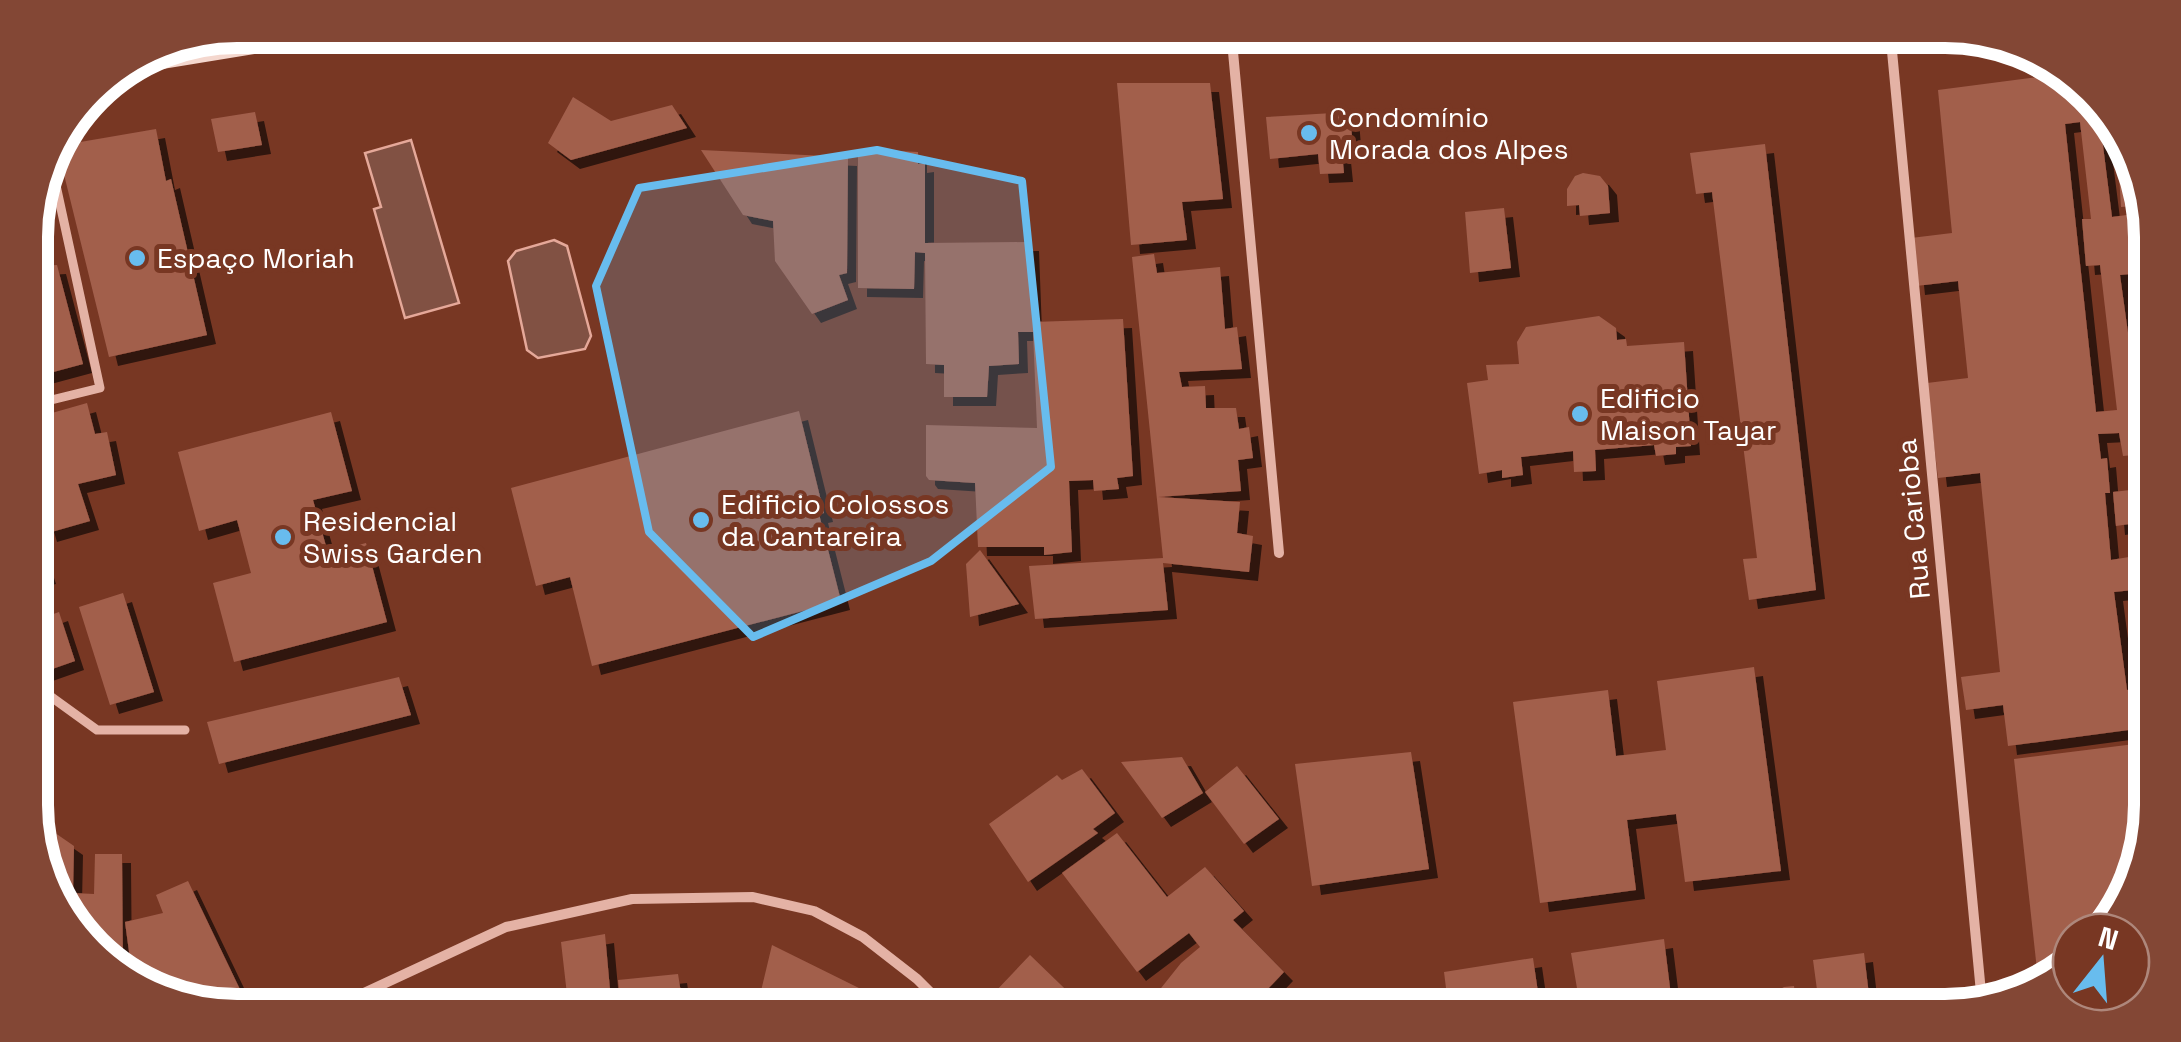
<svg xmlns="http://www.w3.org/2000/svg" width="2181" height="1042" font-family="'Space Grotesk',sans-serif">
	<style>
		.water { fill: #815143; stroke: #e5a899; stroke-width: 2.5 }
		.building { fill: #a25f4c; fill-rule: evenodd; filter: url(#shadow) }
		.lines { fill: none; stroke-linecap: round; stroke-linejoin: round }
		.pedestrian { stroke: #e4b2a5; stroke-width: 9 }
		.minor { stroke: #e4b2a5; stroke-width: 10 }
		.secondary { stroke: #f4d7ce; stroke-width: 20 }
		.marked { fill: #68bcee; fill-opacity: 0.2; stroke: #68bcee; stroke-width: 8; stroke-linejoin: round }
		.poi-dot { fill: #68bcee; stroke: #783723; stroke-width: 4 }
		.labels { text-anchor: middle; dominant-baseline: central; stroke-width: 10; stroke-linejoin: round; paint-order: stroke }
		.poi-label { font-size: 28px; fill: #fff; stroke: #783723; text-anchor: start }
		.street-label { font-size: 28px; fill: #fff; stroke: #783723 }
		.rim { fill: none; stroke: #fff; stroke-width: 12 }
	</style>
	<defs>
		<filter id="shadow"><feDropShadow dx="9" dy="9" stdDeviation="0" flood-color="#0009"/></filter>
	</defs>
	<rect width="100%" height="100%" fill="#783723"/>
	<!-- water -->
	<path class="water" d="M411,140L459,303L405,318L374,209L381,207L365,153Z
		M554,240L567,246L591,336L585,349L538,358L527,350L508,261L516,251Z"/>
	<!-- building -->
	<path class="building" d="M2062,74L2098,106L2112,217L2149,212V276L2142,277L2141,273L2120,275L2137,398L2150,396V557L2143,522L2116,526L2113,492L2139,489L2134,455L2123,456L2119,433L2098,434L2101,459L2107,458L2110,493H2105L2111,560L2129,557L2133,590L2114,592L2127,690L2150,687L2151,727L2008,746L2003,705L1966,710L1961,677L2000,672L1980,473L1938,478L1927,383L1968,378L1958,281L1916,286L1911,238L1952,233L1938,90ZM2080,122L2091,219H2082L2086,266L2100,265L2117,410L2096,412L2065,124Z
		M1117,83H1210L1223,199L1182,202L1187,240L1131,245Z
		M573,97L611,121L672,105L687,128L571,160L548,143Z
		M255,112L262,145L218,152L211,119Z
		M1350,112L1353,149L1342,153L1344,173L1320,174L1318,154L1270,159L1266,117Z
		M2116,123L2128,154L2147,205L2121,207Z
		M156,129L166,181L171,179L207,335L109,357L57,146Z
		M1765,144L1816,590L1749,600L1743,559L1757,558L1712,192L1696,194L1690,153Z
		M858,149L918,152V164L925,163V243L1030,242L1033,322L1123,319L1133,476L1117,478L1119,489L1094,491L1093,480L1069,481L1072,552L1044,555V547H978L975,483L929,480L926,476V425L1037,428L1033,332H1018L1019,364L989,366L987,397H944V365L926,364L925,253L915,252L914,289L858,288Z
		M701,150L848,157L847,273L839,275L848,300L812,314L775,261L773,221L743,215Z
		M1583,173L1600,176L1608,186L1610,213L1580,216L1579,205L1567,206V189L1575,176Z
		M1504,208L1511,268L1470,273L1465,212Z
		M31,237L39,266L57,265L83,364L31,378Z
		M1154,254L1157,273L1220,267L1225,329L1237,327L1242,369L1179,372L1182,387L1205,386L1206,408H1236L1239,429L1249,427L1253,458L1238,460L1241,491L1158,497L1240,502L1237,533L1253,536L1249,572L1163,563L1168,610L1035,619L1029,566L1163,558L1132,257Z
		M1599,316L1616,328L1617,340L1626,339L1627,346L1684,342L1691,446L1676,447V454L1656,456L1654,445L1595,450L1596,471L1574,472L1573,451L1521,457L1523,475L1502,478V470L1479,474L1467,383L1488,380L1486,365L1519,364L1517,342L1526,327Z
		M87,403L95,434L107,432L116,475L78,484L90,521L48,533L34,485L31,486V419Z
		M799,411L824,513L819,514L841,601L592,666L570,577L536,586L511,488Z
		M331,412L352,491L313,500L328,553L366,543L387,622L234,662L213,583L251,573L237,520L199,531L178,452Z
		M31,526L47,575L31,579Z
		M980,550L1019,604L970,617L966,564Z
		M123,593L154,692L110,705L79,607Z
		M59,612L75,661L38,674L31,654V622Z
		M1754,667L1781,871L1685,882L1676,814L1627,820L1636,890L1540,903L1513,702L1608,690L1616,756L1666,750L1657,681Z
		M399,677L411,715L219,764L207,722Z
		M2151,742V806L2130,896L2099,932H2071L2069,966L2037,970L2014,759Z
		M1411,752L1429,869L1312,886L1295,764Z
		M1182,757L1203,793L1162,818L1121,762Z
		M1237,766L1279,819L1244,844L1205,792Z
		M1082,769L1115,813L1093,829L1098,833L1028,882L989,824L1057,775L1062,780Z
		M32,817L74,846L73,893L94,894L95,854H122L123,972L72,931L32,833Z
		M1117,833L1167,897L1205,867L1244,911L1233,920L1284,972L1264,993L1260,988L1239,1012H1142L1181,963L1200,947L1189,933L1137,972L1062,873Z
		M188,881L246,1002L231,1011L146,991L133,981L125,922L163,913L156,895Z
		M605,934L612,1012H569L561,942Z
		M1664,939L1673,1012H1449L1444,972L1533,958L1540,1006L1579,1000L1571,953Z
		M772,945L774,946L867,992L855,1012H756Z
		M1864,953L1871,1012H1820L1813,960Z
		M1030,955L1089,1012H976Z
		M678,974L684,1012H621L618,980Z
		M1794,986L1797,1012H1765L1768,996L1784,987Z"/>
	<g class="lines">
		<!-- pedestrian -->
		<path class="pedestrian" d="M31,405L100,388L49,153
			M32,683L97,730H185"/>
		<!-- minor -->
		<path class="minor" d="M1231,30L1279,553
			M1890,30L1982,1003
			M323,1012L506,927L632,899L753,897L814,911L863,937L917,979L950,1012"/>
		<!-- secondary -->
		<path class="secondary" d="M126,65L308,35L367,30"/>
	</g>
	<!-- marked area -->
	<path class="marked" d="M877,150L1022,181L1051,467L931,561L753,637L649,532L596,286L639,188Z"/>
	<!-- markers -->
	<g class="poi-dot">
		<circle cx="1309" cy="133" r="10"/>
		<circle cx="137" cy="258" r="10"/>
		<circle cx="1580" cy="414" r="10"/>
		<circle cx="701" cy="520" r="10"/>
		<circle cx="283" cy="537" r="10"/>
	</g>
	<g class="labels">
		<!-- poi labels -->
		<g class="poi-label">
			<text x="1329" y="117">Condomínio<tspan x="1329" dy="32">Morada dos Alpes</tspan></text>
			<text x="157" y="258">Espaço Moriah</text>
			<text x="1600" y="398">Edificio<tspan x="1600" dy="32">Maison Tayar</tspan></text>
			<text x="721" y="504">Edificio Colossos<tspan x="721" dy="32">da Cantareira</tspan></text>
			<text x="303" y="521">Residencial<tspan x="303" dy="32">Swiss Garden</tspan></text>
		</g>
		<!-- street labels -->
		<g class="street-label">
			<text transform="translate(1913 519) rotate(-95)">Rua Carioba</text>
		</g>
	</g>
	<!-- crop -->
	<path d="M0 0H2181V1042H0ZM237 48H1945A189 189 0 0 1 2134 237V805A189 189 0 0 1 1945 994H237A189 189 0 0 1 48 805V237A189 189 0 0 1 237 48Z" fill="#834735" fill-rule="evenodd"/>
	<path class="rim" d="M237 48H1945A189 189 0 0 1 2134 237V805A189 189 0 0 1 1945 994H237A189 189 0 0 1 48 805V237A189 189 0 0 1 237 48Z"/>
	<!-- north arrow -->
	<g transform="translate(2101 962) rotate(17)"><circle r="48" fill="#783723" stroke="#ae877b" stroke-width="2.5"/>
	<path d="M0-8L18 38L0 25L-18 38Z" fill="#68bcee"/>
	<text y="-15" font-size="28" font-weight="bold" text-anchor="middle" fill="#ffffff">N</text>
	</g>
</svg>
